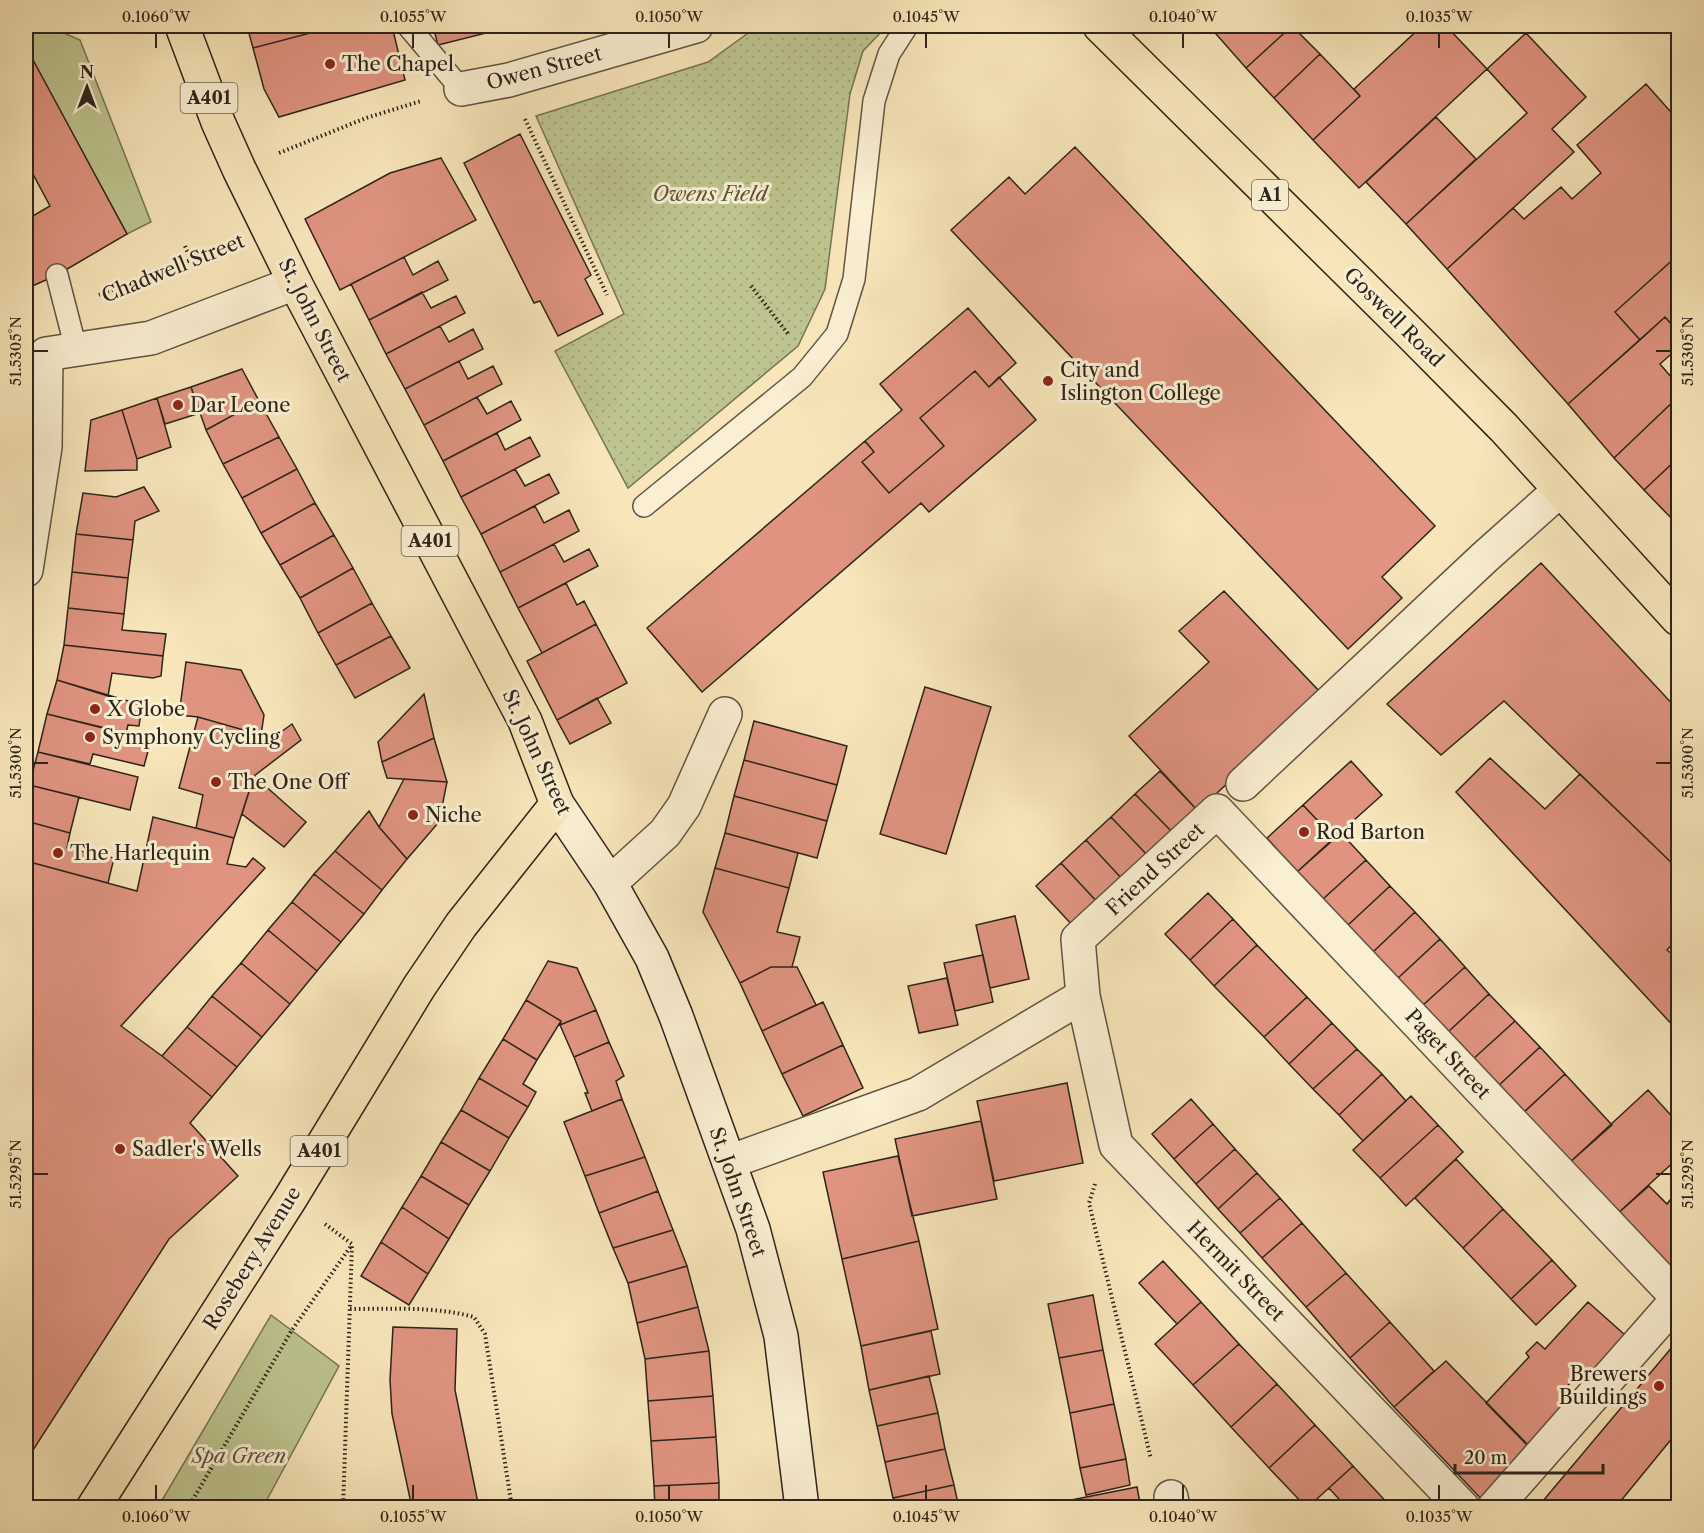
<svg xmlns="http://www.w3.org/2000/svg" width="1704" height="1533" font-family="'Libre Caslon Text',serif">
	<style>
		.green { fill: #bec48f; stroke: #767455; stroke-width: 1.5 }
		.park { fill: url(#park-dots); stroke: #767455; stroke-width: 1.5 }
		.building { fill: #e09480; stroke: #2d241b; stroke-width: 1.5 }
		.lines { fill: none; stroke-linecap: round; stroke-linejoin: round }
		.service-casing { stroke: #605443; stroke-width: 24 }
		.minor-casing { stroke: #605443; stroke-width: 36 }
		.secondary-casing { stroke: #2d241b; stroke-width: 36 }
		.primary-casing { stroke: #2d241b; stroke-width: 36 }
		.trunk-casing { stroke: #2d241b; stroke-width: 36 }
		.path { stroke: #2d241b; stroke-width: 4; stroke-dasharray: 1.5 3; stroke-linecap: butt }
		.service { stroke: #faefd2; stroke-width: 21 }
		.minor { stroke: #faefd2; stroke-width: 33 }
		.secondary { stroke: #faefd2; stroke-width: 33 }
		.primary { stroke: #f8e6ba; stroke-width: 33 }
		.trunk { stroke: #f8e6ba; stroke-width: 33 }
		.ticks { fill: none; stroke: #2d241b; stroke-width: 2 }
		.poi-dot { fill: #8f2418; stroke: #faefd2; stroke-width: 2 }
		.labels { text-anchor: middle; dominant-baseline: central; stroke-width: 6; stroke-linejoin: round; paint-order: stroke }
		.shield { fill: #faefd2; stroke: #6a6152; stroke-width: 1.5 }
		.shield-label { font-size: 18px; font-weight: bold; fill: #2d241b }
		.poi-label { font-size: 20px; fill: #2d241b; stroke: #faefd2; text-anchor: start }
		.street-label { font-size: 20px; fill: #2d241b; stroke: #faefd2 }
		.park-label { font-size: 20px; font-style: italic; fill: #58543e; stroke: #faefd2 }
		.neatline { fill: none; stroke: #2d241b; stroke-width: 2 }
		.ticks-label { font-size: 15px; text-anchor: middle; fill: #2d241b }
	</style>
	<defs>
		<pattern id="park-dots" width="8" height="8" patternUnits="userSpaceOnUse" patternTransform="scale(1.5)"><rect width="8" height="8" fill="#bec48f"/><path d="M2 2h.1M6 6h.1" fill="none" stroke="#a4a87b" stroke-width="1.8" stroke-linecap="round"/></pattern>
	</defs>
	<rect width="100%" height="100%" fill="#f8e6ba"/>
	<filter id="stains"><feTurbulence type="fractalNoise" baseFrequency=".00333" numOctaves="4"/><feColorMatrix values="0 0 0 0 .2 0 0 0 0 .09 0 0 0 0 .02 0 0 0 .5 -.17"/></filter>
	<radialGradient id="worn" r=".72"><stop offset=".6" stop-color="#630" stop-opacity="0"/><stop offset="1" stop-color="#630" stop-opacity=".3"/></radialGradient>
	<!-- green -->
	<path class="green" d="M26,26H48L80,40L151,222L127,234L26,47Z
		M271,1315L339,1366L263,1507H158Z"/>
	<!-- park -->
	<path class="park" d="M758,26H887L863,51L850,94L825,289L798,346L628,488L555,351L624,314L536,116L708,62Z"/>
	<!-- building -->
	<path class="building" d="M247,26H337L253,48Z
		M337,26H392L405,80L279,117L264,89L253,48Z
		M433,26H488L490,32L438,45Z
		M488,26H513L490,32Z
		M1209,26H1292L1246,68Z
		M1292,26L1320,54L1274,98L1246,68Z
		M1422,26H1446L1487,69L1359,188L1313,140L1360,96L1354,89Z
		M1655,26H1678V31L1677,34Z
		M1526,33L1586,97L1552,129L1574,152L1447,269L1406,224L1527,113L1487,69Z
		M26,47L127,234L57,275L28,288L26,281V220L50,206L26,161Z
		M1320,54L1360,96L1313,140L1274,98Z
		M1646,84L1678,120V255L1615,312L1640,340L1568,404L1447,269L1513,208L1524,219L1561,187L1572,199L1601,173L1577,145Z
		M1436,117L1476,159L1406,224L1366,182Z
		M520,134L591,275L585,279L603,314L558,336L540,301L534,303L464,163Z
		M1075,147L1435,526L1382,577L1402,598L1348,649L951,230L1009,177L1025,194Z
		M441,158L476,220L340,290L305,219L390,173Z
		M1678,255V328L1677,330L1665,317L1640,340L1615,312Z
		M404,257L413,275L438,261L448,280L369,320L351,284Z
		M422,292L431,308L456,296L465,313L386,354L369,320Z
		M968,308L1016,363L989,387L975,371L920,418L944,446L889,493L862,462L874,452L865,441L902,410L880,384Z
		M1665,317L1678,332V348L1660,364L1678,385V397L1614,458L1568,404Z
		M440,326L449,342L473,329L483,349L405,389L386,354Z
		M459,361L468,379L493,366L502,384L424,425L405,389Z
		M242,369L259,401L206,430L191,387Z
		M975,371L989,387L999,377L1036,420L929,512L921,503L702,692L647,628L865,441L874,452L862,462L889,493L944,446L920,418Z
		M191,387L200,413L165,424L157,398Z
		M477,397L487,414L511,401L521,420L443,461L424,425Z
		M1678,397V458L1644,490L1614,458Z
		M157,398L171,447L137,459L122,410Z
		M259,401L279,437L223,464L206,430Z
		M122,410L137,459V470L85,471L91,420Z
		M497,433L505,450L530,437L540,456L461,497L443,461Z
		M279,437L297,469L242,498L223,464Z
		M1678,458V517L1674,521L1644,490Z
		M297,469L315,503L261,533L242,498Z
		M515,469L525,486L549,474L559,493L481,534L461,497Z
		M144,487L159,511L135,521L133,540L76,534L83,493L116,497Z
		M315,503L334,535L280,565L261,533Z
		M535,506L544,523L569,510L579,531L500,572L481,534Z
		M76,534L133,540L128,578L72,572Z
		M334,535L353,568L300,598L280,565Z
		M554,544L564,562L589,549L598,566L518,608L500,572Z
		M1541,563L1678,710V869L1504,701L1441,755L1387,704Z
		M353,568L372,603L318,633L300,598Z
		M72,572L128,578L124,614L68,608Z
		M566,583L577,605L584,601L596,624L542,653L518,608Z
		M1224,591L1322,694L1198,811L1129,736L1209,662L1179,631Z
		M372,603L391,636L336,665L318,633Z
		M68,608L124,614L122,630L166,634L163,656L64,645Z
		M596,624L627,683L557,720L527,661Z
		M391,636L410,668L355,698L336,665Z
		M64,645L163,656L161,676L153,678L112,673L108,696L57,680Z
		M186,662L241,670L264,715L261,735L198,717L179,715Z
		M57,680L142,705L139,726L128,725L126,733L47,714Z
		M925,687L991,707L946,854L880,834Z
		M424,694L434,738L382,762L378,742Z
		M597,698L611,723L570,744L557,720Z
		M47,714L151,740L144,766L93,754L90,764L38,752Z
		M198,717L261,735L274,737L292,724L301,740L254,776L234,838L196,828L203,795L179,788Z
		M754,721L847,746L837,785L744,760Z
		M434,738L447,782L387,778L382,762Z
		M38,752L138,777L130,810L29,785Z
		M1490,758L1545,809L1580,774L1678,869V938L1667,950L1678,959V1031L1456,792Z
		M744,760L837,785L827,821L734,796Z
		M1351,761L1382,795L1334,838L1303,805Z
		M1160,771L1198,811L1174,834L1135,794Z
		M254,776L306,822L284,847L242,814Z
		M404,779L447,782L439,822L407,859L379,827Z
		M29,785L79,797L70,833L26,821V797Z
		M1135,794L1174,834L1149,857L1111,817Z
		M734,796L827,821L817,858L725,833Z
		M1303,805L1334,838L1297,872L1267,838Z
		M369,811L379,827L407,859L382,890L335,851Z
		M153,817L234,838L227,864L246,867L253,858L265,868L121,1026L162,1056L212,1097L190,1123L238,1176L169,1239L26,1461V861L137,891Z
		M1111,817L1149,857L1124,881L1086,840Z
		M26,821L70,833L67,848L114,858L108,883L26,861Z
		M725,833L798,853L789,888L715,868Z
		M1341,833L1366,860L1323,899L1297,872Z
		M1086,840L1124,881L1099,904L1061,863Z
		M335,851L382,890L364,914L314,874Z
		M1366,860L1390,886L1347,926L1323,899Z
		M1061,863L1099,904L1074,927L1036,886Z
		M715,868L789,888L777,932L800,937L792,967H771L740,983L703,912Z
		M314,874L364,914L341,942L292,902Z
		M1390,886L1415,912L1372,953L1347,926Z
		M1208,893L1233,919L1190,960L1165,934Z
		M292,902L341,942L317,971L268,930Z
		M1415,912L1440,939L1397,979L1372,953Z
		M1015,916L1029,979L990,988L976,925Z
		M1233,919L1257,945L1214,986L1190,960Z
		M268,930L317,971L290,1004L241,963Z
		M1440,939L1465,967L1422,1006L1397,979Z
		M1257,945L1307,997L1264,1037L1214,986Z
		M983,955L993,1002L955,1011L944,963Z
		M548,961L577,968L596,1010L560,1025L561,1021L526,1000Z
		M241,963L290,1004L262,1037L212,996Z
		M771,967H797L816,1005L762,1031L740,983Z
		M1465,967L1489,994L1447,1033L1422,1006Z
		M947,978L958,1025L919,1033L908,986Z
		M1489,994L1515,1021L1472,1060L1447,1033Z
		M212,996L262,1037L237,1067L187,1027Z
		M1307,997L1332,1023L1289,1064L1264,1037Z
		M526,1000L561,1021L537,1060L503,1039Z
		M823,1002L843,1045L782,1074L762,1031Z
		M596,1010L609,1042L574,1057L560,1025Z
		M1515,1021L1540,1047L1497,1087L1472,1060Z
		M1332,1023L1357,1049L1313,1089L1289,1064Z
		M187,1027L237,1067L212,1097L162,1056Z
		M503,1039L537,1060L523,1084L536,1092L528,1107L479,1078Z
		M609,1042L624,1076L616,1081L622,1099L592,1111L585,1093H588L574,1057Z
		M843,1045L863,1088L803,1116L782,1074Z
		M1540,1047L1565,1074L1522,1114L1497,1087Z
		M1357,1049L1382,1074L1339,1115L1313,1089Z
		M1382,1074L1406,1101L1363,1141L1339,1115Z
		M1565,1074L1612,1125L1568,1164L1522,1114Z
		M479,1078L528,1107L509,1138L461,1110Z
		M1067,1083L1083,1163L994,1181L977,1101Z
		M1648,1090L1678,1123V1158L1616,1215L1568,1164Z
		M1411,1096L1438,1125L1380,1178L1353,1150Z
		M622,1099L645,1157L585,1176L564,1122Z
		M1191,1099L1213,1124L1174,1159L1152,1134Z
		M461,1110L509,1138L490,1171L441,1142Z
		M981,1121L997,1199L912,1216L895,1139Z
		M1213,1124L1235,1149L1196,1184L1174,1159Z
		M1438,1125L1463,1152L1406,1206L1380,1178Z
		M441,1142L490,1171L469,1205L421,1176Z
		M1235,1149L1257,1173L1218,1209L1196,1184Z
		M898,1156L919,1241L842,1259L823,1172Z
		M645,1157L658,1191L599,1213L585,1176Z
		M1456,1159L1503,1209L1463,1248L1415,1198Z
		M1257,1173L1280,1198L1240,1233L1218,1209Z
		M421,1176L469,1205L449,1239L402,1207Z
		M1649,1186L1667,1204L1678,1190V1277L1616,1215Z
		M658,1191L673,1230L613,1248L599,1213Z
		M1280,1198L1302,1223L1262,1258L1240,1233Z
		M402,1207L449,1239L428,1274L381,1242Z
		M1503,1209L1552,1260L1511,1299L1463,1248Z
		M1302,1223L1346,1273L1306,1307L1262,1258Z
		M673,1230L687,1266L628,1283L613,1248Z
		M919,1241L938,1329L861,1346L842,1259Z
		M381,1242L428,1274L409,1305L361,1276Z
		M1552,1260L1576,1286L1536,1325L1511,1299Z
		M1163,1261L1201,1302L1177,1324L1139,1283Z
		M687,1266L698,1307L637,1323L628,1283Z
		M1346,1273L1390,1322L1350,1358L1306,1307Z
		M1093,1295L1103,1350L1059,1358L1048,1304Z
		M1201,1302L1239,1344L1193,1385L1155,1344Z
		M1588,1302L1625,1335L1583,1383L1576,1376L1565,1389L1574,1396L1529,1447L1486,1403L1529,1357L1526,1353L1537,1342L1545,1349Z
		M698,1307L709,1351L645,1359L637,1323Z
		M1390,1322L1434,1371L1394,1407L1350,1358Z
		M393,1327L457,1329L455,1390L479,1508H412L392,1414L390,1380Z
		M931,1331L940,1374L869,1390L861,1346Z
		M1678,1340V1431L1615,1508H1537Z
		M1239,1344L1277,1384L1231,1427L1193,1385Z
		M1103,1350L1114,1404L1070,1413L1059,1358Z
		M709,1351L713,1396L648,1401L645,1359Z
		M1446,1361L1534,1451L1486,1504L1394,1407Z
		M929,1376L938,1413L877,1426L869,1390Z
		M1277,1384L1315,1425L1269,1468L1231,1427Z
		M713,1396L716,1437L651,1441L648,1401Z
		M1114,1404L1126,1459L1080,1468L1070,1413Z
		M938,1413L945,1449L885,1462L877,1426Z
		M1315,1425L1353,1466L1307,1508L1269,1468Z
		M716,1437L719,1483L654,1486L651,1441Z
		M945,1449L954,1485L893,1498L885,1462Z
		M1126,1459L1130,1485L1086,1495L1080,1468Z
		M1353,1466L1392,1508H1347L1329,1488Z
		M719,1483V1508H655L654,1486Z
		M954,1485L959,1508H895L893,1498Z
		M1137,1487L1141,1508H1031Z"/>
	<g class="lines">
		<defs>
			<path id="service" d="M408,26L461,89
				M57,275L76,349
				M644,506L802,377L837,334L854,279L874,101L889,54L907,26"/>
			<path id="minor" d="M461,89L509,80L696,26
				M26,570L45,447L46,354L151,338L295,283
				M1243,784L1485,557L1560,490
				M610,883L665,833L684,806L725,714
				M1083,996L1116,1145L1463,1508
				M729,1162L918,1094L1083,996L1078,939L1217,811L1678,1298
				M1171,1497L1173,1508
				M1494,1508L1678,1299"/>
			<path id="secondary" d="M557,804L610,883L652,958L676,1016L753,1229L781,1336L802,1508"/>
			<path id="primary" d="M93,1508L290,1199L419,987L461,925L557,804L525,721L295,283L239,169L218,122L182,26"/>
			<path id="trunk" d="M1100,26L1412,335L1504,428L1678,619"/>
		</defs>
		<!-- service casing -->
		<use href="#service" class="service-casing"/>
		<!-- minor casing -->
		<use href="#minor" class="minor-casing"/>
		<!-- secondary casing -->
		<use href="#secondary" class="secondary-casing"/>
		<!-- primary casing -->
		<use href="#primary" class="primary-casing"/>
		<!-- trunk casing -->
		<use href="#trunk" class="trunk-casing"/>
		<!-- path -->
		<path class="path" d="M525,119L607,295
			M279,153L366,118L421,101
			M185,246L188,253
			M751,286L789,335
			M99,295L230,245
			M1095,1184L1089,1203L1151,1459
			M325,1224L352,1244L343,1508
			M350,1309C391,1309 434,1306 474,1317L485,1334L512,1508
			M188,1508L292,1330L351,1246"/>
		<!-- service -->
		<use href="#service" class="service"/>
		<!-- minor -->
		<use href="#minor" class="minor"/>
		<!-- secondary -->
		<use href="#secondary" class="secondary"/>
		<!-- primary -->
		<use href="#primary" class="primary"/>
		<!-- trunk -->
		<use href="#trunk" class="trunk"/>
	</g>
	<!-- ticks -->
	<path class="ticks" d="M156,33V48M413,33V48M669,33V48M926,33V48M1183,33V48M1439,33V48M33,351H48M1656,351H1671M33,763H48M1656,763H1671M33,1174H48M1656,1174H1671M156,1485V1500M413,1485V1500M669,1485V1500M926,1485V1500M1183,1485V1500M1439,1485V1500"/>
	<!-- markers -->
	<g class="poi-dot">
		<circle cx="330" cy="64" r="6"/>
		<circle cx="1048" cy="381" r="6"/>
		<circle cx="178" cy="405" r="6"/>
		<circle cx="95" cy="709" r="6"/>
		<circle cx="90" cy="737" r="6"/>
		<circle cx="216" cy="782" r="6"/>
		<circle cx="413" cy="815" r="6"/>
		<circle cx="1304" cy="832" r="6"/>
		<circle cx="58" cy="853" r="6"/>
		<circle cx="120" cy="1149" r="6"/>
		<circle cx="1659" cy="1386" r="6"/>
	</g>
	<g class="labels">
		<!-- shield labels -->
		<g class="shield">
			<rect x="180.5" y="83" width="57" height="30" rx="4.5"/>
			<rect x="1252" y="180" width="36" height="30" rx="4.5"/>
			<rect x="401.5" y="526" width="57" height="30" rx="4.5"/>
			<rect x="290.5" y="1136" width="57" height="30" rx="4.5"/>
		</g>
		<g class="shield-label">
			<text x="209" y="98">A401</text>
			<text x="1270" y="195">A1</text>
			<text x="430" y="541">A401</text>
			<text x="319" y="1151">A401</text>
		</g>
		<!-- poi labels -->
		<g class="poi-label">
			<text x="342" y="64">The Chapel</text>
			<text x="1060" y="370">City and<tspan x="1060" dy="23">Islington College</tspan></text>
			<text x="190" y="405">Dar Leone</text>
			<text x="107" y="709">X Globe</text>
			<text x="102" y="737">Symphony Cycling</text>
			<text x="228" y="782">The One Off</text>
			<text x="425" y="815">Niche</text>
			<text x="1316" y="832">Rod Barton</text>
			<text x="70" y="853">The Harlequin</text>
			<text x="132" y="1149">Sadler's Wells</text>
			<text x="1647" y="1374" text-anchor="end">Brewers<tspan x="1647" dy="23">Buildings</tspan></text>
		</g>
		<!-- street labels -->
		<g class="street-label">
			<text transform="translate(544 68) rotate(-15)">Owen Street</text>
			<text transform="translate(173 268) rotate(-22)">Chadwell Street</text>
			<text transform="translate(1394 317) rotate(45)">Goswell Road</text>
			<text transform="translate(315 320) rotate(63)">St. John Street</text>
			<text transform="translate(537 752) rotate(65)">St. John Street</text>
			<text transform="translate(1155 869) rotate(-43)">Friend Street</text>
			<text transform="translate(1448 1054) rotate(47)">Paget Street</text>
			<text transform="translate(738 1192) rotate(71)">St. John Street</text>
			<text transform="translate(252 1258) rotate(-58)">Rosebery Avenue</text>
			<text transform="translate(1236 1271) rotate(46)">Hermit Street</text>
		</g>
		<!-- park labels -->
		<g class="park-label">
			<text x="710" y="194">Owens Field</text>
			<text x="239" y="1456">Spa Green</text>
		</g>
	</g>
	<!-- margin -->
	<rect width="1704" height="1533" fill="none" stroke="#f8e6ba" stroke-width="66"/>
	<!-- north arrow -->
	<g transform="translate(87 87)" stroke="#faefd2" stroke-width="4.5" paint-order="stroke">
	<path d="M0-4.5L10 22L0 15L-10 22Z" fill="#2d241b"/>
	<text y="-9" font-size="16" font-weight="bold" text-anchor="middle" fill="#2d241b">N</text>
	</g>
	<!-- scale -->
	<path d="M1455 1464v9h148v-9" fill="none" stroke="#2d241b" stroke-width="3"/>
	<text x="1464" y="1464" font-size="18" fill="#2d241b" stroke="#faefd2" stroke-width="4.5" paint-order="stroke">20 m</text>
	<rect x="33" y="33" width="1638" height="1467" class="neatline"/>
	<g class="ticks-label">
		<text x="156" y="22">0.1060°W</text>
		<text x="413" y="22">0.1055°W</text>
		<text x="669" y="22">0.1050°W</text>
		<text x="926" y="22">0.1045°W</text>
		<text x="1183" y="22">0.1040°W</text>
		<text x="1439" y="22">0.1035°W</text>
		<text transform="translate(16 351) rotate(-90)" y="5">51.5305°N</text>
		<text transform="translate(1688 351) rotate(-90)" y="5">51.5305°N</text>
		<text transform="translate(16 763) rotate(-90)" y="5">51.5300°N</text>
		<text transform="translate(1688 763) rotate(-90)" y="5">51.5300°N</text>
		<text transform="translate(16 1174) rotate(-90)" y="5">51.5295°N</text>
		<text transform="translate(1688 1174) rotate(-90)" y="5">51.5295°N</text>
		<text x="156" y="1522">0.1060°W</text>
		<text x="413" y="1522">0.1055°W</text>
		<text x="669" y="1522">0.1050°W</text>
		<text x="926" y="1522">0.1045°W</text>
		<text x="1183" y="1522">0.1040°W</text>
		<text x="1439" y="1522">0.1035°W</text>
	</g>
	<rect width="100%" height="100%" filter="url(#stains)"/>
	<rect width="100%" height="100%" fill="url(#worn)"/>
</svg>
